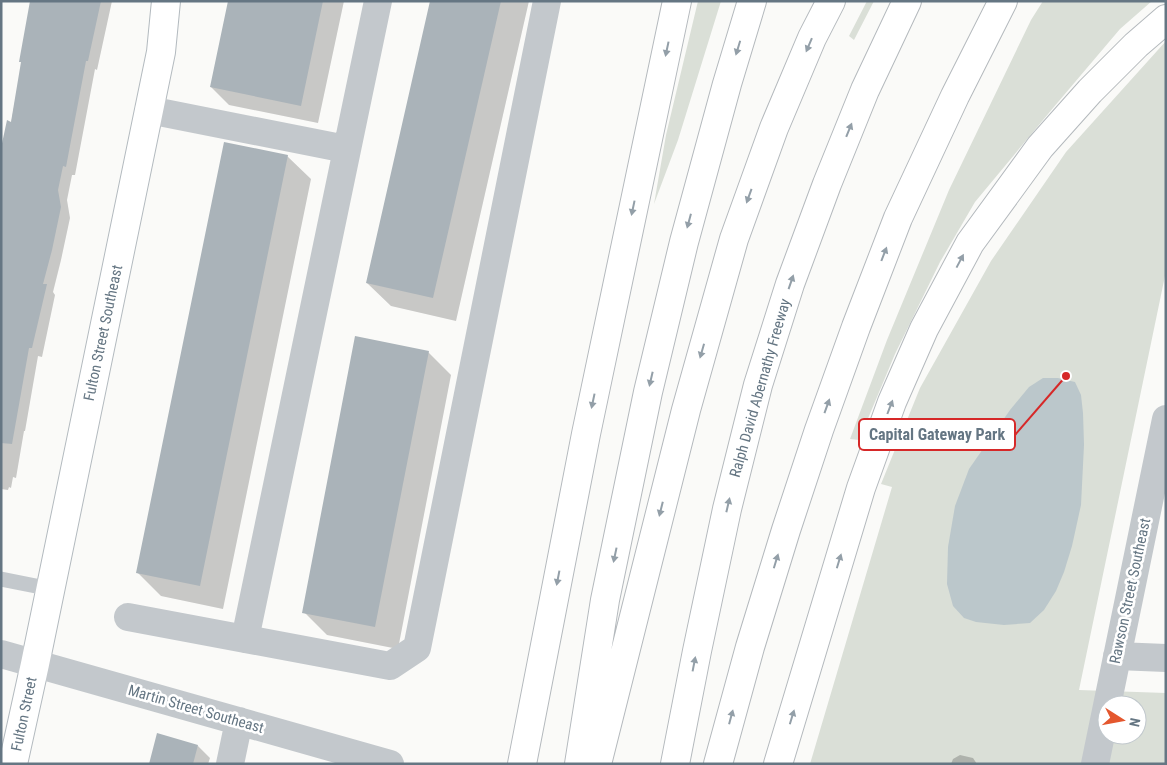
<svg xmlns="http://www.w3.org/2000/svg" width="1167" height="765" font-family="'Roboto Condensed',sans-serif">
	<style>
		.green { fill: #dadfd7; fill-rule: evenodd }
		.water { fill: #bbc7cb }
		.shadow { fill: #0003 }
		.building { fill: #aab3b9 }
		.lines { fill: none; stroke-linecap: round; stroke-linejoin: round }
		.secondary-casing { stroke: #b3babf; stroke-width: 30 }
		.highway-casing { stroke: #b4b9bd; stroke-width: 30 }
		.lane { stroke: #c3c8cc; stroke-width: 15 }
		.street { stroke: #c3c8cc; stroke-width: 28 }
		.secondary { stroke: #fff; stroke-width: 28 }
		.highway { stroke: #fff; stroke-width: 28 }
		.oneway { fill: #939fa8 }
		.labels { text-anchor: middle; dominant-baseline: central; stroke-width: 5; stroke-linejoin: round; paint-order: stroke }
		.street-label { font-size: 15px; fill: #657683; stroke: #fff }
		.leader { fill: none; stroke: #d62828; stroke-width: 2 }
		.callout-dot { fill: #d62828; stroke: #fff; stroke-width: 2 }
		.callout { fill: #fff; stroke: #d62828; stroke-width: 2 }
		.callout-label { font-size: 16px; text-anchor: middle; font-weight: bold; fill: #657683 }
	</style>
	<rect width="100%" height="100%" fill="#fafaf8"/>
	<!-- green -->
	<path class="green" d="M698,1H721L678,140L654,204L666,135Z
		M867,1H874L854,40L849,36Z
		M1043,1H1152L1120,29L1053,108L975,202L940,262L895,354L859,440L850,439L887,340L949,190L1031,20Z
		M1166,41V271L1079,690L1166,693V764H810L892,487L881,484L920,388L991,261L1066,152ZM1107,705H1137V735H1107Z"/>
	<!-- water -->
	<path class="water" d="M1043,378H1058L1075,382L1081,395L1083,413L1084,445L1081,505L1072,546L1064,572L1056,591L1044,610L1030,623L1004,625L976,622L964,618L953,606L947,584L948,547L955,506L969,469L1010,410L1029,387Z"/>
	<!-- shadow -->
	<path class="shadow" d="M35,1H112L97,70L95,69L75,175H72L67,200L70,218L61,260L53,292L55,295L42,357L38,356L25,431H24L16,478L13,477L11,488L9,487L8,490L1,489V154L11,124L22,63L20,61Z
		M229,1H344L318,123L229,105L211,87Z
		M431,1H529L456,321L391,306L367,283Z
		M287,156L311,179L223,609L161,596L138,573Z
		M428,352L451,375L398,649L327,635L304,612Z
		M198,746L210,758L208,764H150Z
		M960,755L973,758L977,764H951L953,759Z"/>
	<!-- building -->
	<path class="building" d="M30,1H101L88,61H86L66,167L63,166L58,190L61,207L52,250L43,284H47L32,348H29L12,444L1,443V148L7,120L11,122L21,62H19Z
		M228,1H323L301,106L210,87Z
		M430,1H501L433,298L366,283Z
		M224,142L288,155L200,586L136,573Z
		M355,336L429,351L375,627L302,613Z
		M157,733L198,745L193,764H149Z"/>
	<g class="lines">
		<defs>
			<path id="secondary" d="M13,764L35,664L161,52L166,1"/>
			<path id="highway" d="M522,764L586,434L677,1
				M579,764L605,600L648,392L684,242L727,84L752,1
				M597,764L686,410L734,239L774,128L812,38L831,1
				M675,764L697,651L727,509L758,385L790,284L827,184L865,90L907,1
				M718,764L750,647L786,530L819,430L856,327L898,218L955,96L1003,1
				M778,764L861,488L892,402L924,329L970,243L1040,147L1090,91L1136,45L1166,19"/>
		</defs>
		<!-- secondary casing -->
		<use href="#secondary" class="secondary-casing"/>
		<!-- highway casing -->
		<use href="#highway" class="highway-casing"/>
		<!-- lane -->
		<path class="lane" d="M1,579L51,589"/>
		<!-- street -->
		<path class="street" d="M149,110L346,149
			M128,617L390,666L417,648L547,1
			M245,639L378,1
			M1,654L390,764
			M1117,656L1166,658
			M230,764L239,721
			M1095,764L1166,419"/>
		<!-- secondary -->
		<use href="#secondary" class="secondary"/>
		<!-- highway -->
		<use href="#highway" class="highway"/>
	</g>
	<!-- one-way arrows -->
	<defs><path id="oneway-solid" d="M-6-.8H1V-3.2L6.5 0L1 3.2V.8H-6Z" transform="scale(1.25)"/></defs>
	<g class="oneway">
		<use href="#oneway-solid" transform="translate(809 45) rotate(113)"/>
		<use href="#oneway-solid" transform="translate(738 48) rotate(107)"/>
		<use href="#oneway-solid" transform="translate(667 49) rotate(102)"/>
		<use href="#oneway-solid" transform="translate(849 130) rotate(-68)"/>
		<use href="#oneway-solid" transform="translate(749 196) rotate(110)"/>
		<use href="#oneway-solid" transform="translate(633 208) rotate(102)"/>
		<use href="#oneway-solid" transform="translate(689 221) rotate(105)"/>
		<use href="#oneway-solid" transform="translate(884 254) rotate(-69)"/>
		<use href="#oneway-solid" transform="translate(960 261) rotate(-62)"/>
		<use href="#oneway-solid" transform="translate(791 282) rotate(-71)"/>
		<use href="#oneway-solid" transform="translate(702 351) rotate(106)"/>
		<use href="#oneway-solid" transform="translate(651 379) rotate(103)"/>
		<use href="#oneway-solid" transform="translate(593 401) rotate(102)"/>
		<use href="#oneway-solid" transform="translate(827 406) rotate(-70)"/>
		<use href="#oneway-solid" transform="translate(890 407) rotate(-69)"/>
		<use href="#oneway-solid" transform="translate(728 505) rotate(-77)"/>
		<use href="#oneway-solid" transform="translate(661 509) rotate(104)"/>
		<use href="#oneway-solid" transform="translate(615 555) rotate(102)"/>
		<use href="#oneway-solid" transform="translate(776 561) rotate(-73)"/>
		<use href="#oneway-solid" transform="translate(839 561) rotate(-73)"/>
		<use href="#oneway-solid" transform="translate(558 578) rotate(101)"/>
		<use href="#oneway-solid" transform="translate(694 664) rotate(-79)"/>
		<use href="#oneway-solid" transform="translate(731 717) rotate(-75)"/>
		<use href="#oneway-solid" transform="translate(792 717) rotate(-73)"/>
	</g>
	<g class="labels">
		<!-- street labels -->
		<g class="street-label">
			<text transform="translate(103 333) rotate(-78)">Fulton Street Southeast</text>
			<text transform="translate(760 388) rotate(-74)">Ralph David Abernathy Freeway</text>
			<text transform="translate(1130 591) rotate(-78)">Rawson Street Southeast</text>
			<text transform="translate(196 709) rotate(16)">Martin Street Southeast</text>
			<text transform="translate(24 714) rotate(-78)">Fulton Street</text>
		</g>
	</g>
	<!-- callouts -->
	<path class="leader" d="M1066 376L1015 435"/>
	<circle class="callout-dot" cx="1066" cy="376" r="5"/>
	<rect class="callout" x="859" y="419" width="156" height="31" rx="5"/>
	<g class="callout-label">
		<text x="937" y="440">Capital Gateway Park</text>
	</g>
	<!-- border -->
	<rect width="1167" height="765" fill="none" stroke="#657683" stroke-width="5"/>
	<!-- north arrow -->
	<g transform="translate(1122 720) rotate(101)"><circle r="24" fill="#ffffff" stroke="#c1c8cd"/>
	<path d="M0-4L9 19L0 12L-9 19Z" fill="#e4572e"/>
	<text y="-8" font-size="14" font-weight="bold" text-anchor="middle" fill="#657683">N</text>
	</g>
</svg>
